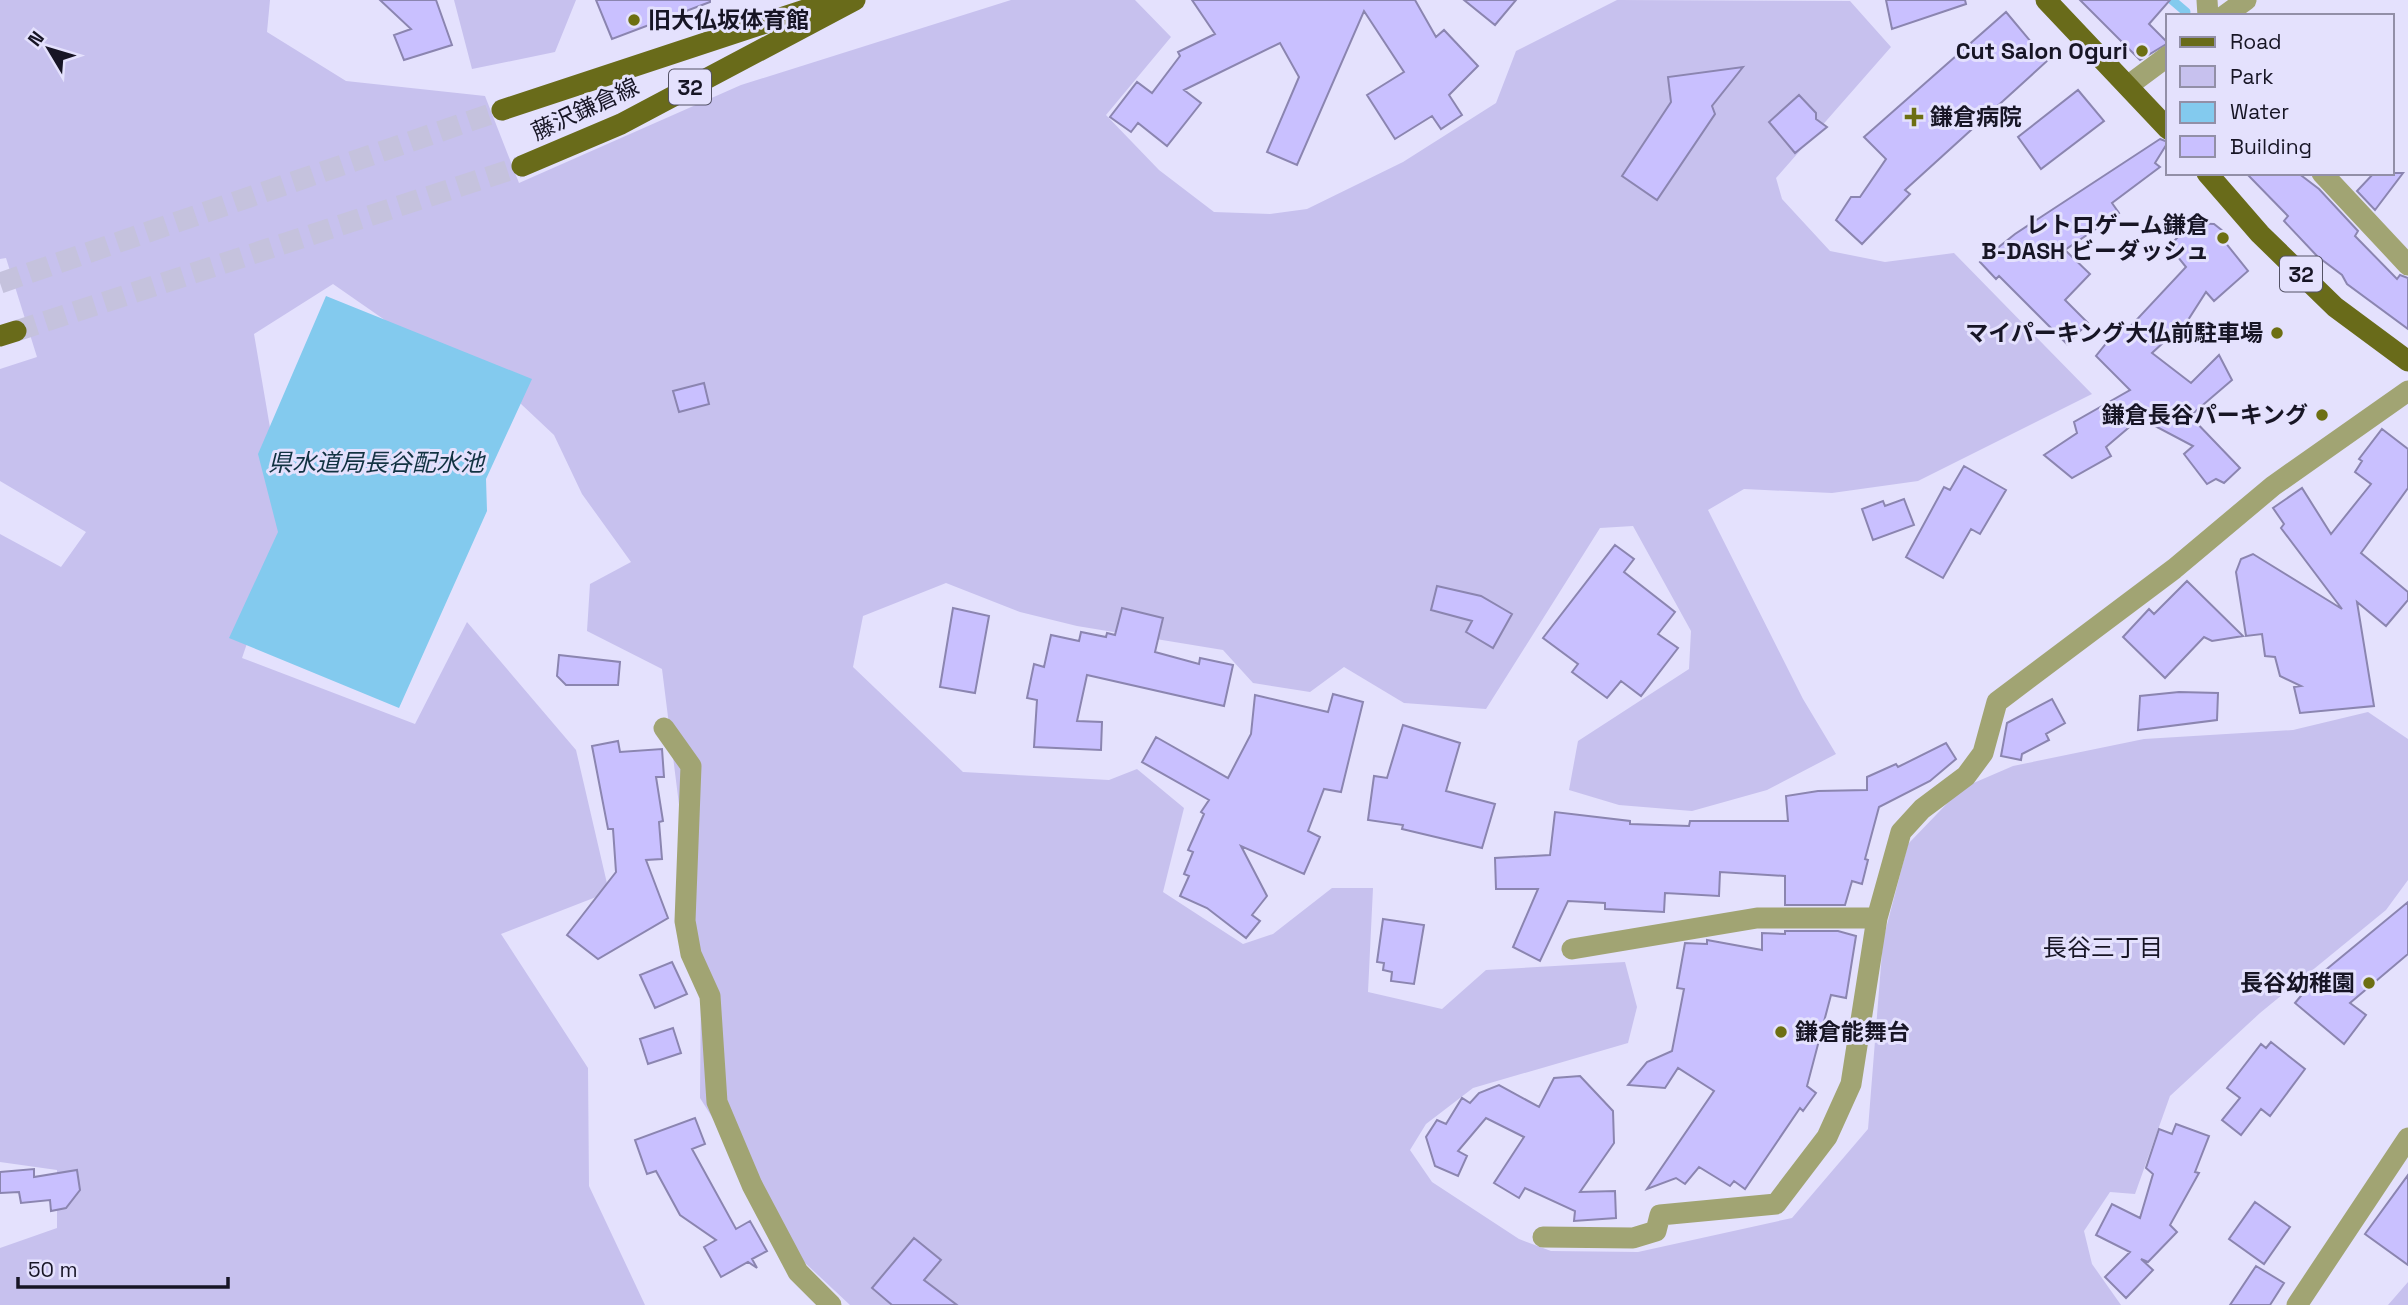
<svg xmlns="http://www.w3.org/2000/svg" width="2408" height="1305" font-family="'Space Grotesk','Noto Sans JP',sans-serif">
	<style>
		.green { fill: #c7c1ee }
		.water { fill: #83caee }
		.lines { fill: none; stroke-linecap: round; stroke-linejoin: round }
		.stream { stroke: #83caee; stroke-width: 9 }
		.building { fill: #c9c0ff; stroke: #8b85b0; stroke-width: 2 }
		.primary-tunnel { stroke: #c5c2dd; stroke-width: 21; stroke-dasharray: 21 10; stroke-linecap: butt }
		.street { stroke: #a1a473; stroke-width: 21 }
		.primary { stroke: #696b1a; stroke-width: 21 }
		.poi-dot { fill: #6d6f12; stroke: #e4e1fd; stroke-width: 2.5 }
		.labels { text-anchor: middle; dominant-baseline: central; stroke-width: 6; stroke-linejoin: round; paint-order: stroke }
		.shield { fill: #e4e1fd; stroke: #545266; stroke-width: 2 }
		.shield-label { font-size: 21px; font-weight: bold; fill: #171525 }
		.poi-label { font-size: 23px; font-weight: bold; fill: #171525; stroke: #e4e1fd; text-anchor: end }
		.street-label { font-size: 23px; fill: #171525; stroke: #e4e1fd }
		.water-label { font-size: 24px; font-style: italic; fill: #113241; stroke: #e4e1fd }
		.neighbourhood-label { font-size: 24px; fill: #171525; stroke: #e4e1fd }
	</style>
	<rect width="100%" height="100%" fill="#e4e1fd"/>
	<!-- green -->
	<path class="green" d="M0,0H270L267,32L346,81L485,96L519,183L741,85L1011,0H1135L1171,37L1106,115L1159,170L1214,212L1270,214L1307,209L1403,162L1496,103L1516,51L1617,0L1850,1L1891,47L1776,178L1782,199L1830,251L1885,262L1954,253L2092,394L1918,481L1832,493L1744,489L1708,510L1803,699L1836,754L1767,790L1692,811L1619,805L1569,790L1578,741L1689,669L1691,631L1633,526L1600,528L1486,709L1404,703L1344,667L1310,692L1253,683L1223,650L1077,626L1020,612L946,583L863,616L853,667L963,772L1109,780L1137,769L1184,808L1163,892L1243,944L1273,934L1332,888H1373L1368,992L1442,1009L1486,970L1625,962L1637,1007L1628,1043L1473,1088L1426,1124L1410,1150L1432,1182L1519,1239L1551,1251L1638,1252L1792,1218L1868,1129L1883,940L1908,844L1962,788L2013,766L2144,739L2293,730L2368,712L2408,739V880L2386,910L2260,1013L2170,1096L2135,1194L2110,1192L2084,1231L2092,1264L2121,1305H850L803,1261L700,1098L701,980L662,669L587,631L590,584L631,562L582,494L554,435L503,387L451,366L333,284L254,334L287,527L242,658L415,724L467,622L576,750L609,892L501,934L588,1068L589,1186L645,1305H0V1248L57,1228V1170L0,1162V534L61,567L86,532L0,481V369L37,357L6,258L0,259Z
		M454,0H576L555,52L472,69Z
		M2408,1282V1305H2388Z"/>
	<!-- water -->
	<path class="water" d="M326,296L532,379L486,479L487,511L399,708L229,638L278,532L258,454Z"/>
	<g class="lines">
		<!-- stream -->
		<path class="stream" d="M2172,0L2186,12"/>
	</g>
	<!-- building -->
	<path class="building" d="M380,0H436L452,45L404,60L394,35L411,29Z
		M596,0H710V2L612,39Z
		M1192,0H1415L1436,37L1444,30L1478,66L1449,95L1462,115L1441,129L1432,116L1395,139L1367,95L1404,72L1364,11L1297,165L1267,152L1299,77L1280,43L1184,90L1201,103L1167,146L1138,123L1131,132L1110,117L1137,82L1152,93L1180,56L1178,52L1215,34Z
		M1464,0H1516L1495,25Z
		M1886,0H1965L1966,4L1892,29Z
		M2080,0H2170L2149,24L2168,43L2140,60Z
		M2006,12L2047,61L1905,190L1910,194L1862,244L1836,220L1851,197H1860L1886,159L1864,137Z
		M1743,67L1712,106L1715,114L1657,200L1622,176L1671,102L1668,77Z
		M2078,90L2104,121L2041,169L2018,137Z
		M1799,95L1816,113V119L1827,127L1795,153L1769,122Z
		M2160,139L2168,142L2155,163L2160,167L2112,203L2119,213L2065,250L2090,274L2065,300L2088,323L2067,344L1999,276L1996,279L1980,262L2015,234Z
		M2246,173H2298L2319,189L2358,231L2355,236L2397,279L2400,275L2408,278V329L2347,284L2342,275L2317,256L2284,221L2288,216Z
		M2374,173H2403L2375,210L2357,191Z
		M2192,223L2214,224L2228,235L2225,242L2248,271L2214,301L2206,292L2188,320L2152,353L2191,383L2219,355L2232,380L2190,416L2240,468L2224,483L2216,479L2207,484L2184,454L2193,446L2140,418L2106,447L2111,456L2072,478L2044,455L2077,433L2074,422L2130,390L2096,356L2120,326L2129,328L2186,267L2169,246Z
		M704,383L709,404L679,412L673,391Z
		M2382,429L2408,449V488L2361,553L2408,592V600L2386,626L2357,602L2374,706L2300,713L2294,687L2301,686L2280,676L2275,657L2265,656L2262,634L2246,636L2236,572L2241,559L2253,554L2342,609L2281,528L2284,524L2273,508L2302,488L2331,534L2371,484L2355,472L2362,461L2359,459Z
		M1964,466L2006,490L1980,534L1971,529L1943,578L1906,557L1944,487L1950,490Z
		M1904,499L1914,525L1873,540L1862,509L1883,501L1885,506Z
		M1615,545L1634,559L1624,572L1675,612L1658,634L1678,648L1641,696L1621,681L1607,698L1572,672L1578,664L1543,638Z
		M2187,581L2243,636L2212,641L2204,637L2165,678L2123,637L2149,609L2154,614Z
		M1437,586L1481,596L1512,614L1493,648L1466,632L1472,621L1431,610Z
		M953,608L989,616L975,693L940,687Z
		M1122,608L1163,618L1155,652L1199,664L1200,658L1233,665L1224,706L1087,675L1077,721L1102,722L1101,750L1034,747L1037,700L1027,698L1034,664L1044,667L1051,635L1079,641L1081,632L1106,637L1107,633L1115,635Z
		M559,655L620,662L618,685H566L557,676Z
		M2179,692L2218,693L2217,720L2138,730L2140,696Z
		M1333,694L1363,702L1341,792L1324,789L1308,831L1320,837L1304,874L1241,846L1267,896L1252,915L1260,921L1246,938L1207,908L1180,896L1189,876L1184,874L1193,852L1188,850L1204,814L1201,812L1209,800L1142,762L1156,737L1228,778L1251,734L1255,695L1328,712Z
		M2052,699L2065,723L2046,734L2049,740L2022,754L2021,760L2001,756L2007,723Z
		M1403,725L1460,743L1446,791L1495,804L1482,848L1402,829L1403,825L1368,820L1374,776L1387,778Z
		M618,741L620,752L662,749L664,777H656L663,821L659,822L662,859L646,860L668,918L598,959L567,935L616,872L613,829H608L592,746Z
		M1946,743L1956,759L1930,781L1879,807L1865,859L1868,860L1862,884L1852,881L1845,905H1785V876L1720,872L1719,896L1665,893L1664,912L1605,909V903L1568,901L1540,961L1513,947L1538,889H1496L1495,858L1550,855L1555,812L1630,821V824L1689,826L1690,821H1788L1786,796L1818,791L1867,790V777L1896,764L1898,767Z
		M2408,902V954L2350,1003L2366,1015L2344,1044L2295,1003L2316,978Z
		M1383,919L1424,925L1414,984L1391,981L1392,972L1383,970L1384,963L1377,962Z
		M1785,931H1838L1856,936L1846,998L1831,995L1807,1086L1816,1093L1803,1111L1800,1108L1745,1189L1734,1181L1730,1186L1699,1167L1685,1184L1676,1178L1647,1189L1714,1091L1678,1068L1665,1088L1628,1085L1647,1062L1672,1051L1684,989L1677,988L1685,943L1707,944V940L1762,950V933L1785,934Z
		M672,962L687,994L655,1008L640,975Z
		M673,1028L681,1053L648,1064L640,1039Z
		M2271,1042L2305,1069L2270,1116L2261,1109L2241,1135L2222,1120L2240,1098L2227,1088L2261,1044L2266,1048Z
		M1580,1076L1613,1111L1614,1143L1580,1192L1615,1191L1616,1218L1574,1221L1575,1211L1525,1188L1519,1198L1494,1183L1524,1137L1486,1118L1458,1151L1467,1156L1458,1176L1435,1166L1426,1137L1437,1120L1446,1124L1462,1098L1470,1103L1479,1093L1499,1085L1539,1107L1554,1078Z
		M695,1118L705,1144L692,1149L736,1229L750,1221L767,1251L752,1259L757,1268L748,1262L721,1277L704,1247L716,1240L680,1215L656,1171L647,1174L635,1140Z
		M2176,1124L2209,1136L2195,1172L2199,1173L2170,1225L2177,1232L2148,1262L2141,1259L2153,1270L2126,1298L2105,1277L2130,1252L2096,1235L2112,1204L2140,1218L2153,1174L2146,1168L2159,1129L2172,1134Z
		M34,1169V1177L77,1170L80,1190L66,1208L51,1211L50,1200L21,1203L19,1192L0,1193V1172Z
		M2408,1175V1265L2365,1234Z
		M2255,1202L2290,1227L2264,1264L2229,1239Z
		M914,1238L941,1260L924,1280L957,1305H892L872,1288Z
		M2256,1266L2284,1283L2270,1305H2230Z"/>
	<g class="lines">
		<!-- primary-tunnel -->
		<path class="primary-tunnel" d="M0,283L502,110
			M16,331L522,166"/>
		<!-- street -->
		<path class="street" d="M2207,0L2208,16
			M2224,16L2246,0
			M2129,85L2168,56
			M2322,173L2408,265
			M664,728L691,766L685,921L691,954L710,996L717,1102L752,1185L798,1272L831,1305
			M1572,949L1757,918H1877
			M1543,1237L1633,1238L1656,1231L1660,1215L1776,1204L1827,1137L1851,1084L1877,918L1901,832L1922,809L1966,776L1983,753L1997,702L2174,569L2273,486L2408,391
			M2297,1305L2408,1138"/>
		<!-- primary -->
		<path class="primary" d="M2046,0L2168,129
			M502,110L826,3
			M522,166L621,124L855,0
			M2207,173L2260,234L2335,307L2408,361
			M0,336L16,331"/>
	</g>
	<!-- markers -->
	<g class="poi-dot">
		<circle cx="634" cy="20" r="7"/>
		<circle cx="2142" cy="51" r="7"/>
		<path d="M1910.5 106.5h7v7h7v7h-7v7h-7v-7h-7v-7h7z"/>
		<circle cx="2223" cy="238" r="7"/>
		<circle cx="2277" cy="333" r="7"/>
		<circle cx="2322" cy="415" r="7"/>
		<circle cx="2369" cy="983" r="7"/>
		<circle cx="1781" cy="1032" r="7"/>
	</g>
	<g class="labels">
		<!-- shield labels -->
		<g class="shield">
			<rect x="669" y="69.5" width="42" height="35" rx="5"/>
			<rect x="2280" y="256.5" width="42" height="35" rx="5"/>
		</g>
		<g class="shield-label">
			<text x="690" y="87">32</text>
			<text x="2301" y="274">32</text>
		</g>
		<!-- poi labels -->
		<g class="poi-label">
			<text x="648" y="20" text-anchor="start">旧大仏坂体育館</text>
			<text x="2128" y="51">Cut Salon Oguri</text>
			<text x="1930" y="117" text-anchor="start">鎌倉病院</text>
			<text x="2209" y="225">レトロゲーム鎌倉<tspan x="2209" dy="26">B-DASH ビーダッシュ</tspan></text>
			<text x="2263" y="333">マイパーキング大仏前駐車場</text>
			<text x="2308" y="415">鎌倉長谷パーキング</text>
			<text x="2355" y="983">長谷幼稚園</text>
			<text x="1795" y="1032" text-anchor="start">鎌倉能舞台</text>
		</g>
		<!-- street labels -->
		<g class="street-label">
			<text transform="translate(585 109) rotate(-25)">藤沢鎌倉線</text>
		</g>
		<!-- water labels -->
		<g class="water-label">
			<text x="376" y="462">県水道局長谷配水池</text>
		</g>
		<!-- neighbourhood labels -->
		<g class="neighbourhood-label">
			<text x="2103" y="947">長谷三丁目</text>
		</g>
	</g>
	<!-- legend -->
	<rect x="2166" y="14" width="228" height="161" fill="#e4e1fd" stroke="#928fa7" stroke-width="2"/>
	<rect x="2180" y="37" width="35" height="10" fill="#696b1a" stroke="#928fa7" stroke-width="2"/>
	<text x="2230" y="49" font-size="21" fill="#171525">Road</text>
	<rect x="2180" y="66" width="35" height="21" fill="#c7c1ee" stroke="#928fa7" stroke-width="2"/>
	<text x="2230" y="84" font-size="21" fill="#171525">Park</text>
	<rect x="2180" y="102" width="35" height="21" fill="#83caee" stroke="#928fa7" stroke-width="2"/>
	<text x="2230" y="119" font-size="21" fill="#171525">Water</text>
	<rect x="2180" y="136" width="35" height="21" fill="#c9c0ff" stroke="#928fa7" stroke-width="2"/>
	<text x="2230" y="154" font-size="21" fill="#171525">Building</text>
	<!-- north arrow -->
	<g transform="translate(49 49) rotate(308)" stroke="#e4e1fd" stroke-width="5" paint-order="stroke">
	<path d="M0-5L12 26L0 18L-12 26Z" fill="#171525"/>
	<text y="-10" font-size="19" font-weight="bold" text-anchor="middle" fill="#171525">N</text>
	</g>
	<!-- scale -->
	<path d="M18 1277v10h210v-10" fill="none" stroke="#171525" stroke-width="3.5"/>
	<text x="28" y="1277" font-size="21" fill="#171525" stroke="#e4e1fd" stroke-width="5" paint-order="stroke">50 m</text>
</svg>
